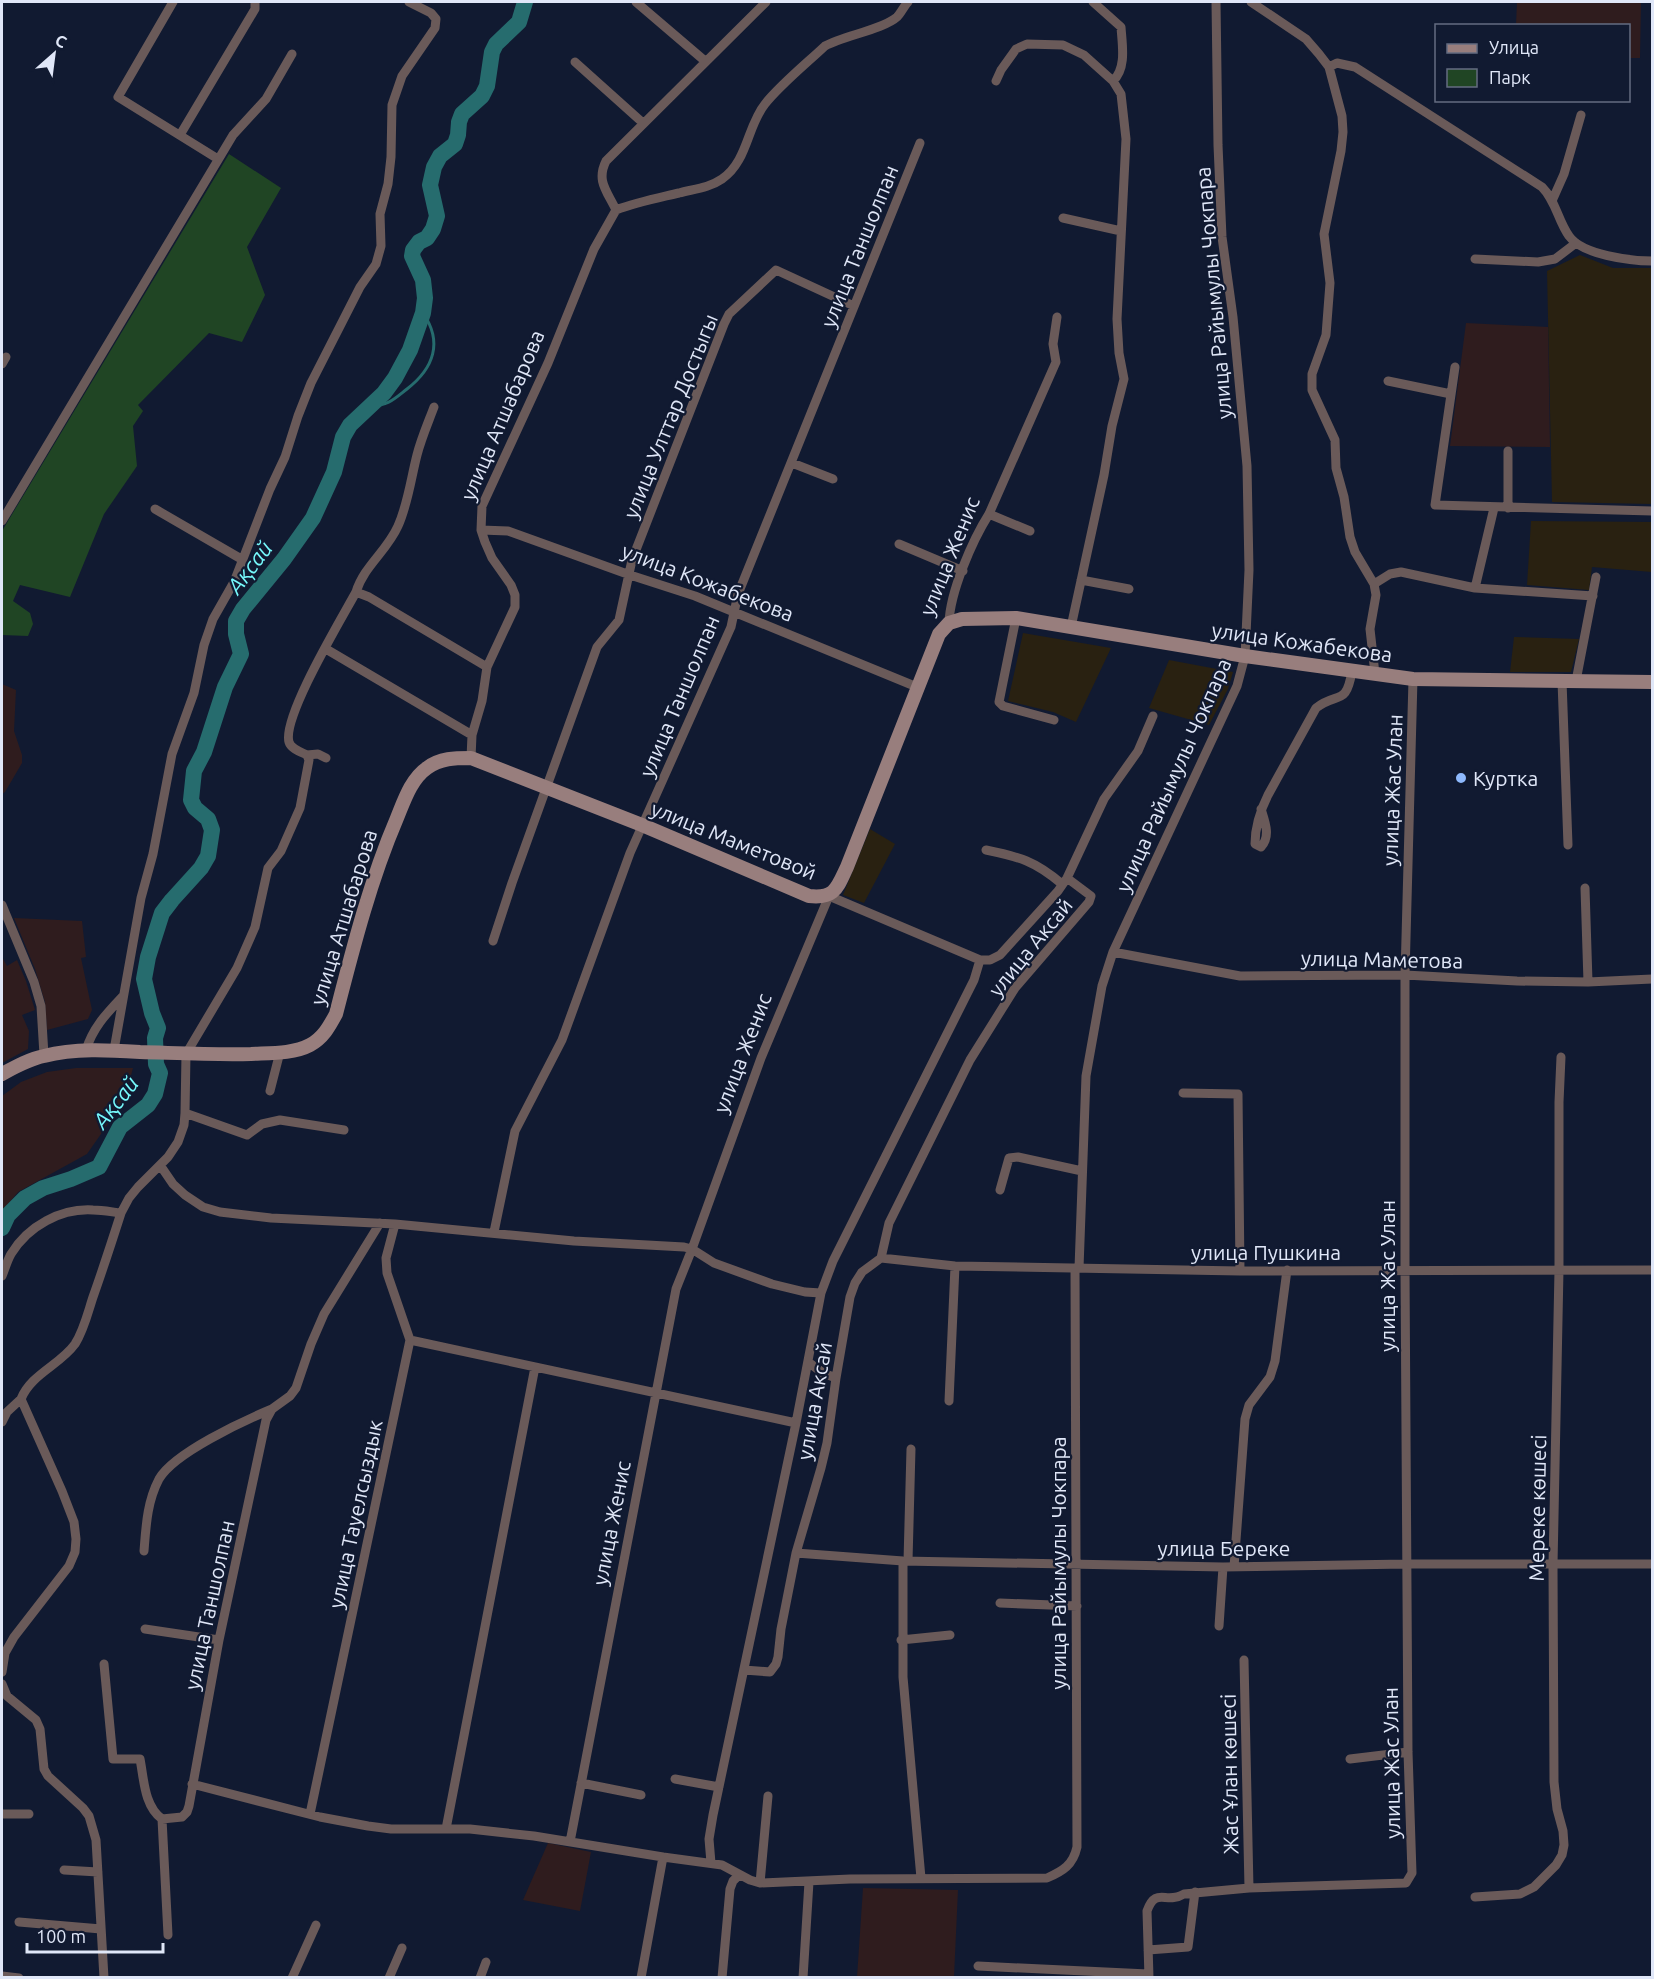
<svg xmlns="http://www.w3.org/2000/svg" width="1654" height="1979" font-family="Ubuntu,sans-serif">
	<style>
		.commercial { fill: #292111 }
		.industrial { fill: #2f1c1e }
		.green { fill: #204524 }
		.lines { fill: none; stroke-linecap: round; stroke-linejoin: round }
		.stream { stroke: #266c6e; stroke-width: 3 }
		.river { stroke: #266c6e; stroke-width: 16 }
		.street { stroke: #6a5a59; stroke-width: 9 }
		.secondary { stroke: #987e7d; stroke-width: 14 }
		.poi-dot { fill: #8eb9fd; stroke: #111a31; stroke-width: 2 }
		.labels { text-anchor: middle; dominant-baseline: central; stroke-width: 4.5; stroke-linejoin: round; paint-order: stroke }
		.street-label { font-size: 21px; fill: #e0e7f8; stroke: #111a31 }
		.poi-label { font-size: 21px; fill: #e0e7f8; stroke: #111a31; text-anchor: start }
		.water-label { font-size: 22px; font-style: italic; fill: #76f9fc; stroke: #111a31 }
	</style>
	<rect width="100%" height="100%" fill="#111a31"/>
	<!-- commercial -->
	<path class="commercial" d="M1580,255L1613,268H1652V504L1552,502L1547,271Z
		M1531,521L1652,522V572L1592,567L1589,590L1527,585Z
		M1023,633L1111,648L1076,722L1053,712L1008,701Z
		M1514,637L1579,639L1571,672H1510Z
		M1169,660L1233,672L1228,689L1209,725L1149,708Z
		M870,829L895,844L864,903L843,895Z"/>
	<!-- industrial -->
	<path class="industrial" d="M1517,2H1641L1640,58H1629L1628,26L1516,25Z
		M1466,323L1548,327L1550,447L1450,446Z
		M2,684L16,690L14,731L22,755V763L5,792L2,794Z
		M14,918L82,921L86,957L81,958L92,1010L88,1019L47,1030L45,1002L35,969Z
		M2,957L7,966L17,960L26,981L35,1010L22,1015L29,1031L28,1049L2,1063Z
		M76,1068H133L124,1101L87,1154L18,1192L2,1211V1096L21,1082L47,1072Z
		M548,1843L591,1852L580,1911L523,1900Z
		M863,1888L958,1890L954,1977H857Z"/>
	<!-- green -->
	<path class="green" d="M229,154L281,188L247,247L265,295L242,342L209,333L138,405L143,411L133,426L137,466L104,514L70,597L20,585L13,601L30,613L33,624L28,636L2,635V531Z"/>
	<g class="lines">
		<!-- stream -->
		<path class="stream" d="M371,406C389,405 393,400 407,389C434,368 443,342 423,313"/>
		<!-- river -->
		<path class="river" d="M2,1228L8,1215L25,1198L43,1188L71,1179L99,1167L120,1127L148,1105L155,1094L160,1073L156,1064L155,1038L158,1028L152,1013L144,979L148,957L162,913L172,900L201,868L208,856L212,830L208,819L195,808L191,800L194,771L204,752L225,687L241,654L236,634V621L243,609L284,559L313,518L334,472L343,437L350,425L384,393L395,378L410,350L423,313L425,298L423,280L412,256L413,250L419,242L427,238L433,229L437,216L430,185L434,167L440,156L455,144L458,135L459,122L462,114L482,96L487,86L492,52L496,44L519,22L525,2"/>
		<!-- street -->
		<path class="street" d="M173,2L118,97L218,159
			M636,2L705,61
			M1093,2L1121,27C1122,44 1127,68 1113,81
			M1251,2L1306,39L1319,54L1329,67L1342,116L1343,132L1341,151L1324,234L1330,283L1326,335L1312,374V390L1335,440L1336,468L1344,497L1350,537L1355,552L1374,584L1376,595L1370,629L1375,674
			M575,62L643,123
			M1329,67L1337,63L1355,67L1542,187C1556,201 1558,221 1569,236C1582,255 1631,261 1652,261
			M996,81L1001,70L1016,49L1027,44L1063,45L1084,55L1113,81L1121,94L1126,139L1117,319L1119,353L1124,379L1112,426L1104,475L1071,627
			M180,135L255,9V2
			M1552,201L1564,174L1581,115
			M616,210C637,202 658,198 679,193C694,189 709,188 722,179C748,161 747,126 765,104C780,85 807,63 825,46C843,36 884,29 897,17C901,13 904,6 908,2
			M1063,218L1121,231
			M1475,259L1538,262L1555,259L1576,243
			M2,364L6,357
			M1455,367L1435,505L1652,511
			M1388,381L1451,394
			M792,463L833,479
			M1508,508V451
			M155,509L243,560
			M989,514L1030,531
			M2,521L233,135L266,99L292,54
			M481,530L508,531L630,575L695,596L917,687
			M899,544L963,571
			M1081,580L1129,589
			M1374,584L1390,574L1401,572L1475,588L1593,596
			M1475,588L1494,508
			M356,592L369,597L487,667
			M1016,618L999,702L1003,706L1054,720
			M949,623C950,592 972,541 989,514L1056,362L1053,344L1057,317
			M326,649L472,735
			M1562,681L1568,845
			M1576,681L1596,577
			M307,755L318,754L326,758
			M471,758L472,735L482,701L487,667L515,607V595L511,585L492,558L485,542L481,530L482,506L548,363L594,249L616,210C607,191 596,181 606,161L766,2
			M1261,809C1265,822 1271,836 1261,847L1255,844C1255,826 1260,811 1268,795L1316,708C1338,691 1346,707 1352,671
			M986,850C1020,857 1035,861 1062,884
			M1585,888L1588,982
			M2,905L34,982L41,1006L44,1055
			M493,941L512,883L597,647L619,620L632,560L724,324L729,314L776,270L854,306
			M1113,952L1240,976L1405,975L1517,981L1588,982L1652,979
			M86,1050C93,1027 107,1013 123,996
			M114,1050L141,898L153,854L172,754L194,693L204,645L213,619L234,582L270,489L285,457L298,416L311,383L360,287L376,264L381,246L380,214L388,184L391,157L392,105L402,76L435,28L436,19L431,13L409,2
			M270,1091L280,1052
			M1183,1093L1238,1094L1240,1271
			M185,1113L247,1135L262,1124L280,1120L344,1130
			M160,1165L173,1184L185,1195L203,1207L220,1212L271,1218L395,1224L574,1241L684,1247L692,1249L714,1263L772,1284L805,1292L821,1293
			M1000,1190L1009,1158L1018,1157L1082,1171
			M494,1232L515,1131L562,1040L630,853L731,627L738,594L920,143
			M881,1258L955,1266L1240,1271L1652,1270
			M1079,1268L1086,1076L1102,986L1113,952L1237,686L1245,656L1249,570L1247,466L1233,317L1222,237L1218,145L1216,2
			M2,1276C5,1269 7,1261 11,1254C28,1226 61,1208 93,1210C103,1210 112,1212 121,1213
			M410,1340L796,1423
			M808,1362L823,1373L836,1378
			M949,1401L955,1266
			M2,1422L7,1412L21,1399
			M144,1551C146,1526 147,1502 159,1479C174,1453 243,1421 272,1409
			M796,1553L903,1561L1223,1567L1406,1564H1652
			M903,1561V1677L921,1878
			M908,1561L911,1449
			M1234,1567L1245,1419L1249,1405L1270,1377L1275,1361L1287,1270
			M1000,1603L1077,1606
			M1219,1626L1223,1567
			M145,1629L219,1640
			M901,1640L950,1635
			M1244,1660L1249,1888
			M104,1664L113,1759H140C144,1779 144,1806 162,1819L182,1817L187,1812L189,1806L219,1640L266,1420L272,1409L290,1396L296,1388L311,1344L324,1314L380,1223
			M744,1670L770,1672L776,1664L778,1657L781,1629L796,1553L821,1468L827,1443L836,1378L850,1297L855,1283L862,1272L881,1258L889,1223L970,1060L1015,988L1089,902L1091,896L1067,878
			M2,1672L5,1653L14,1637L69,1566L75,1552L76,1539L74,1522L62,1491L21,1399C31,1374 60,1365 75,1344C84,1330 88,1312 93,1297C103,1269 112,1241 121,1213L129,1198L138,1187L168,1157L178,1142L184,1125L185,1113L186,1054L237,968L255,927L268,868L281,851L300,808L309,760L307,755C301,752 291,749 289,742C282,717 342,618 356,592C364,566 387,551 398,526C408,504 411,478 417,455C421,439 428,423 434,407
			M2,1684L7,1696L36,1720L40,1729L44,1769L48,1776L83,1808L89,1816L96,1840L104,1978
			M1350,1759L1408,1752
			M675,1779L719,1787
			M581,1783L641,1795
			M192,1784L320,1817L368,1826L391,1829H470L534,1836L663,1857L722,1865L750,1880L760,1883L850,1879L1047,1878C1063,1871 1073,1865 1077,1847L1075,1268
			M2,1814H29
			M310,1814L410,1340L387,1273L386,1258L395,1224
			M162,1819L168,1935
			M446,1829L535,1367
			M570,1842L676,1289L692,1249L761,1058L829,896L980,960
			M711,1863L709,1839L713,1815L796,1423L821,1293L833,1261L974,980L980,960H990L1000,955L1058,891L1067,878L1104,799L1138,751L1153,716
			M64,1870L98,1872
			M760,1883L768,1796
			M1475,1897L1520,1894L1534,1887L1556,1865L1562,1855L1564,1845L1563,1831L1557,1809L1554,1782L1553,1565L1559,1270V1102L1561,1057
			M19,1922L101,1929
			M1148,1950L1188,1947L1195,1892
			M978,1966L1148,1974
			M2,1976L19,1978
			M292,1978L316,1925
			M389,1978L402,1948
			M480,1978L486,1962
			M641,1978L663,1857
			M722,1978L730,1889L733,1881L739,1875
			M803,1978L809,1882
			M1149,1978L1147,1911C1156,1886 1166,1905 1184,1894L1249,1888L1406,1883L1412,1873L1408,1752L1405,1270V975L1413,679"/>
		<!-- secondary -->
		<path class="secondary" d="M2,1074C15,1067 29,1059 44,1056C75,1048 108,1050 140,1052C177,1053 214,1055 251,1054C270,1053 293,1054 310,1045C323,1038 329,1027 336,1014C353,948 370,881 397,818C404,801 411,779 427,768C440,758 455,758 471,758L642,825L809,896C835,899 837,888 847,867L939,634L949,623L962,619L1016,618L1245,656L1413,679L1652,682"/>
	</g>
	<!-- markers -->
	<circle class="poi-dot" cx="1461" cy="778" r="6"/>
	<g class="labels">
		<!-- street labels -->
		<g class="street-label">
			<text transform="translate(859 246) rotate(-68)">улица Таншолпан</text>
			<text transform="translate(1213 293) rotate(-95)">улица Райымулы Чокпара</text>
			<text transform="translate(502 415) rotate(-67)">улица Атшабарова</text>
			<text transform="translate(670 416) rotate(-68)">улица Улттар Достыгы</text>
			<text transform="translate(949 556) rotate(-68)">улица Женис</text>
			<text transform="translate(708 582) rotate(21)">улица Кожабекова</text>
			<text transform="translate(1302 642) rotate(8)">улица Кожабекова</text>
			<text transform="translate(679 696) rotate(-67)">улица Таншолпан</text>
			<text transform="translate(1173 775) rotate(-66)">улица Райымулы Чокпара</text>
			<text transform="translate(1392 790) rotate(-88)">улица Жас Улан</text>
			<text transform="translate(734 840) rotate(22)">улица Маметовой</text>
			<text transform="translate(343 917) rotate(-73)">улица Атшабарова</text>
			<text transform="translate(1030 947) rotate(-51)">улица Аксай</text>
			<text transform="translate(1382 959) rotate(1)">улица Маметова</text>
			<text transform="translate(742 1053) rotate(-69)">улица Женис</text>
			<text x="1266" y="1252">улица Пушкина</text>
			<text transform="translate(1387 1276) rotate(-90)">улица Жас Улан</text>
			<text transform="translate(814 1401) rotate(-80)">улица Аксай</text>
			<text transform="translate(1537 1508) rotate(-89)">Мереке көшесі</text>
			<text transform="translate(355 1514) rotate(-78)">улица Тауелсыздык</text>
			<text transform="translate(611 1523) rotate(-79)">улица Женис</text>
			<text x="1224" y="1548">улица Береке</text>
			<text transform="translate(1058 1563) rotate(-90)">улица Райымулы Чокпара</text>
			<text transform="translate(209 1605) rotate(-78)">улица Таншолпан</text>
			<text transform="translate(1391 1763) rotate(-91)">улица Жас Улан</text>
			<text transform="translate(1229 1774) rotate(-91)">Жас Ұлан көшесі</text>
		</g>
		<!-- poi labels -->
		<g class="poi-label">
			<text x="1473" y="778">Куртка</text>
		</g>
		<!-- water labels -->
		<g class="water-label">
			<text transform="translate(249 567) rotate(-53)">Ақсай</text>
			<text transform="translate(115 1102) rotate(-52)">Ақсай</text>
		</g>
	</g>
	<!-- border -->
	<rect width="1654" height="1979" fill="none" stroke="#e0e7f8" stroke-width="6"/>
	<!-- legend -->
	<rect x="1435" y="24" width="195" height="78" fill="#111a31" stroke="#646c81" stroke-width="1.5"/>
	<rect x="1447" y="44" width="30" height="9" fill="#987e7d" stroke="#646c81" stroke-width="1.5"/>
	<text x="1489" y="54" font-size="18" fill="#e0e7f8">Улица</text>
	<rect x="1447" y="69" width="30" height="18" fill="#204524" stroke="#646c81" stroke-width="1.5"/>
	<text x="1489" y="84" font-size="18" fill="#e0e7f8">Парк</text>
	<!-- north arrow -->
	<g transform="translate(54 54) rotate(28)" stroke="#111a31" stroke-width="4.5" paint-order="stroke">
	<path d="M0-4.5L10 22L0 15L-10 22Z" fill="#e0e7f8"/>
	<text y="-9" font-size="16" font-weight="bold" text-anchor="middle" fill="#e0e7f8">С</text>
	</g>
	<!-- scale -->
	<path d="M27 1943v9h136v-9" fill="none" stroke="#e0e7f8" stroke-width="3"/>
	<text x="36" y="1943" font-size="18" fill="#e0e7f8" stroke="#111a31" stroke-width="4.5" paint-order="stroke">100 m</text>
</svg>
